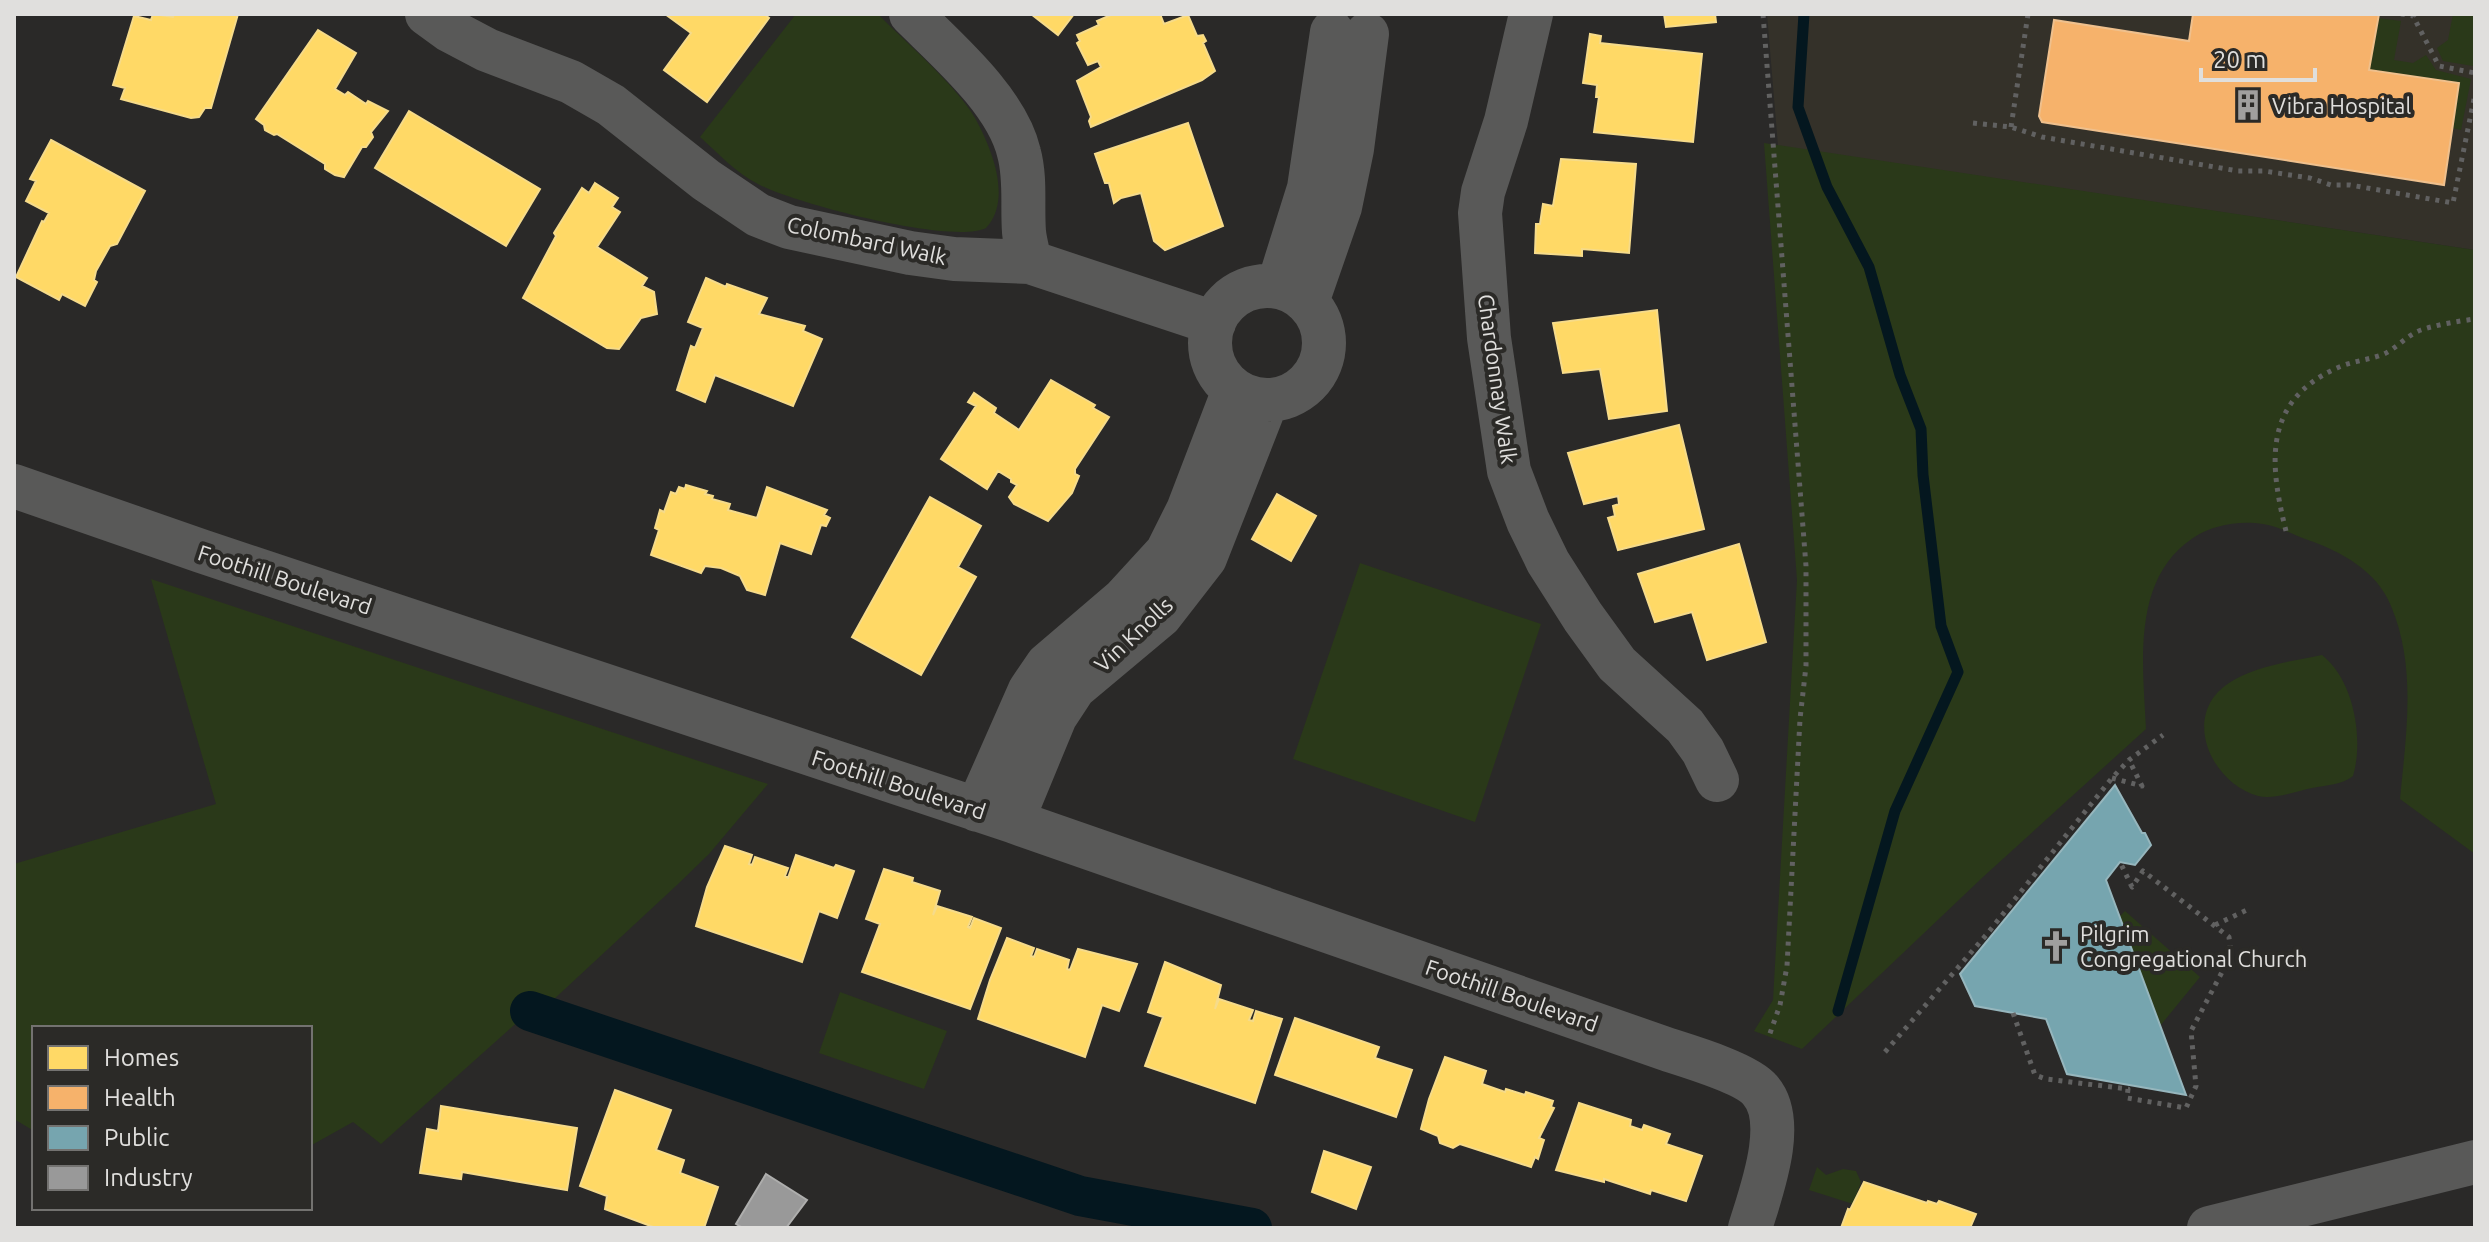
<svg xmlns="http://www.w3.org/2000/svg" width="2489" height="1242" font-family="Ubuntu,sans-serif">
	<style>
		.built { fill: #343129 }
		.green { fill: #2a3919 }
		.homes { fill: #ffd966; stroke: #f6db8a; stroke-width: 2 }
		.health { fill: #f6b26b; stroke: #efc08d; stroke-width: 2 }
		.public { fill: #76a5af; stroke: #96b6bd; stroke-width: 2 }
		.industry { fill: #999; stroke: #aeaead; stroke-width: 2 }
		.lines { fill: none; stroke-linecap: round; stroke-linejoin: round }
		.stream { stroke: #04171f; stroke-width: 11 }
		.canal { stroke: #04171f; stroke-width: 40 }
		.path { stroke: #616161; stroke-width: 5; stroke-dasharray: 4 6; stroke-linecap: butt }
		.minor { stroke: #595958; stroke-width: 44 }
		.labels { text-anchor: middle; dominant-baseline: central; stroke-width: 8; stroke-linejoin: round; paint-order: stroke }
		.poi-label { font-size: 22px; fill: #e0dfdd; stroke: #2b2a27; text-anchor: start }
		.street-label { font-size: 22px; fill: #e0dfdd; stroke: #2b2a27 }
	</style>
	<rect width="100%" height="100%" fill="#2a2928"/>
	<!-- built -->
	<path class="built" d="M1767,14H2475V250L1778,146Z"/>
	<!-- green -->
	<path class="green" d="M796,14H878C905,42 957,86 975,118C991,147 1013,199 986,228C952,245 793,203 758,184C736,173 718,153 700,137Z
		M2453,14H2475L2473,66L2443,61L2437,48L2448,40Z
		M2378,18L2401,21L2394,60L2413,63L2426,55L2436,70L2471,79L2461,130L2452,128L2459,83L2369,70Z
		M1764,143L2475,250V854L2400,799C2406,735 2417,667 2391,606C2377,571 2342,552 2308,540C2293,535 2278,526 2263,524C2240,520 2211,525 2193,538C2131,579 2143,665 2146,729L1983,877L1802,1049L1754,1031L1773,1000L1797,580Z
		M1360,563L1541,624L1475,822L1293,759Z
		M151,579L768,784L709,854L677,885L552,1001L522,1018L381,1144L353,1122L310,1146V1028H34V1131L14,1119V864L216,804Z
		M2322,655C2354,680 2364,739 2353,776C2342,785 2326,785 2312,788C2297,791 2274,800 2258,796C2211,783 2180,715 2229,683C2254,666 2293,661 2322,655Z
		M2125,911L2200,977L2160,1026L2119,917Z
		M840,992L947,1031L924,1089L819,1053Z
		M1817,1167L1826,1175L1843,1169L1856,1171L1861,1182L1853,1204L1809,1190Z"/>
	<!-- homes -->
	<path class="homes" d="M153,14L173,17L174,14H238L211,108H205L199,117L191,118L121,99L125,88L113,85L134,16L151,20Z
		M665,14H764L769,18L707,102L664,70L691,33Z
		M1031,14H1074L1058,35Z
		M1113,14H1160L1164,24L1188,15L1197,36L1203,35L1206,41L1203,43L1215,71L1202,80L1091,127L1089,121L1091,117L1077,81L1101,67L1098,61L1088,65L1077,43L1080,41L1077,35L1099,25L1097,21Z
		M1664,14H1715L1716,22L1666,27Z
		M318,30L356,53L335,89L345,95L348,92L366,104L368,101L388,111L371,132L373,137L366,147H362L344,177L335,175L325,169V164L277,134L274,135L265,130L264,125L256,119Z
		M1590,34L1601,36L1600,43L1702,54L1693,142L1594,132L1599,97H1596L1597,85L1583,83Z
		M409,111L540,189L506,246L375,168Z
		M1188,123L1223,226L1165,250L1154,241L1141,193L1121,198L1114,203L1109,183H1105L1095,154Z
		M51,140L145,191L117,244L110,246L96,271L94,280L97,282L85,306L62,294L59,300L16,277L42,221L44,222L49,213L26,201L36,181L30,179Z
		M1561,159L1636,164L1629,253L1582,249V256L1535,253L1536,224H1540L1543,204L1553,206Z
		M595,183L618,198L612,207L620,212L597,247L647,278L642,286L654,292L657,314L641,318L619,349L607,348L523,298L556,236L554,233L582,188L589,193Z
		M706,278L726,287L727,284L767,298L759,314L805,326L803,331L822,339L793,406L715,375L705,402L677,390L691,346L695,348L703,328L688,322Z
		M1657,310L1667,411L1609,419L1600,369L1563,373L1553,323Z
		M1051,380L1095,405L1093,408L1109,417L1075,469V474L1079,476L1072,493L1048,521L1014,504L1009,497L1017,485L1011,482V479L998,471L987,489L941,459L976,406L968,402L974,393L996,408L994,413L1019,430Z
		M1679,425L1704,529L1618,550L1608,518L1615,516L1613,506L1619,504L1618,496L1584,504L1568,453Z
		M686,485L707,491L705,494L713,496L712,499L730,504L728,510L757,518L767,487L827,510L824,515L830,518L826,526L821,525L811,554L780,543L765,595L747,590L740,576L721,568L705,566L701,573L651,555L659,530L655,528L660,510L664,512L671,492L676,494L679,487L685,489Z
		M1277,494L1316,516L1291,561L1252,539Z
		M930,497L981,526L958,567L976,577L921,675L852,637Z
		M1739,544L1766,642L1707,660L1692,612L1655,622L1638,574Z
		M725,846L752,855L749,864L752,865L755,857L788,868L785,876L788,878L796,855L834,868L836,865L854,871L837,918L819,911L802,962L696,926L707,887Z
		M884,869L913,878L912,882L940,891L933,915L937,906L972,917L968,927L970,928L974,918L1001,928L970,1009L862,972L880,924L866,919Z
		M1007,938L1034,948L1031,956L1034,957L1037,949L1069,960L1067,969L1070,970L1078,949L1137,964L1119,1011L1102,1005L1085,1057L978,1019L990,980Z
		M1165,962L1221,985L1215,1009L1219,999L1253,1010L1249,1020L1253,1021L1256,1011L1282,1019L1255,1103L1145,1066L1163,1017L1148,1012Z
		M1295,1018L1379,1047L1375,1058L1412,1070L1396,1117L1275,1075Z
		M1445,1057L1486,1071L1482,1084L1505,1092L1506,1089L1525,1095L1526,1092L1553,1101L1551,1107L1554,1108L1539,1138L1544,1140L1543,1143L1538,1159L1535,1157L1531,1167L1460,1144L1453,1148L1440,1143L1438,1136L1421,1129L1429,1099Z
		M615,1090L671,1110L656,1150L684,1160L680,1173L718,1187L704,1228H656L605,1209L607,1196L580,1186Z
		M1579,1103L1631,1120L1630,1126L1642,1130L1644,1125L1670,1134L1666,1144L1702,1156L1686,1201L1651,1190L1650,1194L1604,1179V1182L1556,1170Z
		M441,1106L577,1128L567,1190L462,1172L461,1179L420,1173L427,1129L438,1131Z
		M1324,1151L1371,1167L1356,1209L1312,1192Z
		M1864,1182L1927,1203L1928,1201L1937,1204L1939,1201L1976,1214L1970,1228H1841L1848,1209L1850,1210Z"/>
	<!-- health -->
	<path class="health" d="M2193,14H2379L2369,70L2459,83L2444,185L2042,122L2039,116L2054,20L2189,41Z"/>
	<!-- public -->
	<path class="public" d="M2115,785L2142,833H2145L2151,845L2135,865L2120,862L2106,880L2186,1095L2067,1074L2046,1019L1975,1006L1960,974Z"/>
	<!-- industry -->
	<path class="industry" d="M766,1174L807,1200L786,1228H743L736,1224Z"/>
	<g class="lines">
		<!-- stream -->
		<path class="stream" d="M1804,14L1798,107L1827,187L1869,267L1900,375L1921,429L1923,475L1941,626L1958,672L1895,811L1838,1011"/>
		<!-- canal -->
		<path class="canal" d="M530,1011L1080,1196L1252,1228"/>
		<!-- path -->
		<path class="path" d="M1763,14L1806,566V666L1800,719L1787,966L1780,1005L1768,1039
			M2401,14L2413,16
			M2415,14L2413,16L2439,66L2475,73
			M1973,123L2011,127L2042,137L2238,171H2264L2310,178L2331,185H2350L2453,203L2475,94
			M2011,127L2028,14
			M2286,531C2269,463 2263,401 2337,368C2352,361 2369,360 2384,354C2397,348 2407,335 2421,330C2435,325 2459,321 2475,319
			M2112,778L2142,786L2129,760
			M2215,925L2251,908
			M2013,1013L2035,1075L2046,1079L2128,1089L2127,1098L2186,1108L2196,1086L2191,1031L2231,955L2229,937L2143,871L2132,887L2120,862
			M1885,1052L1987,934L2112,778L2129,760L2163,735"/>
		<!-- minor -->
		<path class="minor" d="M427,14L449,30L487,50L571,82L611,105L706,180L758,215L789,227L910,253L954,259L1030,262L1214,323
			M911,14C947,50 1007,101 1019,153C1026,179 1022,205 1024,232C1025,242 1028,252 1030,262
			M1531,14L1506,121L1483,192L1480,213L1489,338L1509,471L1528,521L1548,562L1583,617L1617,664L1685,726L1703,751L1717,780
			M1210 343a57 57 0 1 1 114 0a57 57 0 1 1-114 0Z
			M1278,287L1309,188L1332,32
			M1307,302L1340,207L1352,149L1367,34
			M14,486L201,551L1012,821L1669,1050C1691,1057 1747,1074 1760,1090C1788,1121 1761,1192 1750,1228
			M977,810L1030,690L1047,665L1123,600L1167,552L1188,510L1234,390
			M1012,821L1055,717L1074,688L1160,616L1205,558L1267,400
			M2209,1228L2475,1162"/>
	</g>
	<!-- icons -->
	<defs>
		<symbol id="building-bare" viewBox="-9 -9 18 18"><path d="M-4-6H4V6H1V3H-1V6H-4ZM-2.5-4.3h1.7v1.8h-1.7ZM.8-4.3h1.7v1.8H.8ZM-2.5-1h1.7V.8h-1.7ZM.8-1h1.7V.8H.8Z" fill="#a09f9e" stroke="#2b2a27" stroke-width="2.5" paint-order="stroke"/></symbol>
		<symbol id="church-bare" viewBox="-9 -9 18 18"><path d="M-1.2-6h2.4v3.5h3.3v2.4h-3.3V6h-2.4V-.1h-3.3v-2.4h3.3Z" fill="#a09f9e" stroke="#2b2a27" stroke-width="2.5" paint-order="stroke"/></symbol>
	</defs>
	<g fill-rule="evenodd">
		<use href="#building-bare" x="2226" y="83" width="44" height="44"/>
		<use href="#church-bare" x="2034" y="924" width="44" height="44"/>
	</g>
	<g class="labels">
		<!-- poi labels -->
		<g class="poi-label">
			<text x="2272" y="105">Vibra Hospital</text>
			<text x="2080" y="933">Pilgrim<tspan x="2080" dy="25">Congregational Church</tspan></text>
		</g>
		<!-- street labels -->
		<g class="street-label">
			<text transform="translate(867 240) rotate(12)">Colombard Walk</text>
			<text transform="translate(1498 379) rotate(82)">Chardonnay Walk</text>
			<text transform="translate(285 579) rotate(18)">Foothill Boulevard</text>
			<text transform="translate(1133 634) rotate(-43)">Vin Knolls</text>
			<text transform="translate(899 784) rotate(18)">Foothill Boulevard</text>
			<text transform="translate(1512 995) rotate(19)">Foothill Boulevard</text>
		</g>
	</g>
	<!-- border -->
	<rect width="2489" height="1242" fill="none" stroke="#e0dfdd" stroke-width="32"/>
	<!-- legend -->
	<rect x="32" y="1026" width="280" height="184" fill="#2b2a27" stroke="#737270" stroke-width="2"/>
	<rect x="48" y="1046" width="40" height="24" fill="#ffd966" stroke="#737270" stroke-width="2"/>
	<text x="104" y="1066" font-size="24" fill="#e0dfdd">Homes</text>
	<rect x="48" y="1086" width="40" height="24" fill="#f6b26b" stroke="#737270" stroke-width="2"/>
	<text x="104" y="1106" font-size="24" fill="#e0dfdd">Health</text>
	<rect x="48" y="1126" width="40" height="24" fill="#76a5af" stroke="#737270" stroke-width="2"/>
	<text x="104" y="1146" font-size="24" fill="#e0dfdd">Public</text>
	<rect x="48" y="1166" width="40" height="24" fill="#999999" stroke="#737270" stroke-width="2"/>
	<text x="104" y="1186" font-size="24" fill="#e0dfdd">Industry</text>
	<!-- scale -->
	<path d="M2201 68v12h114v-12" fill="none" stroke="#e0dfdd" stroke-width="4"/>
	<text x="2213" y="68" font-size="24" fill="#e0dfdd" stroke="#2b2a27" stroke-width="6" paint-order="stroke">20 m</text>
</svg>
